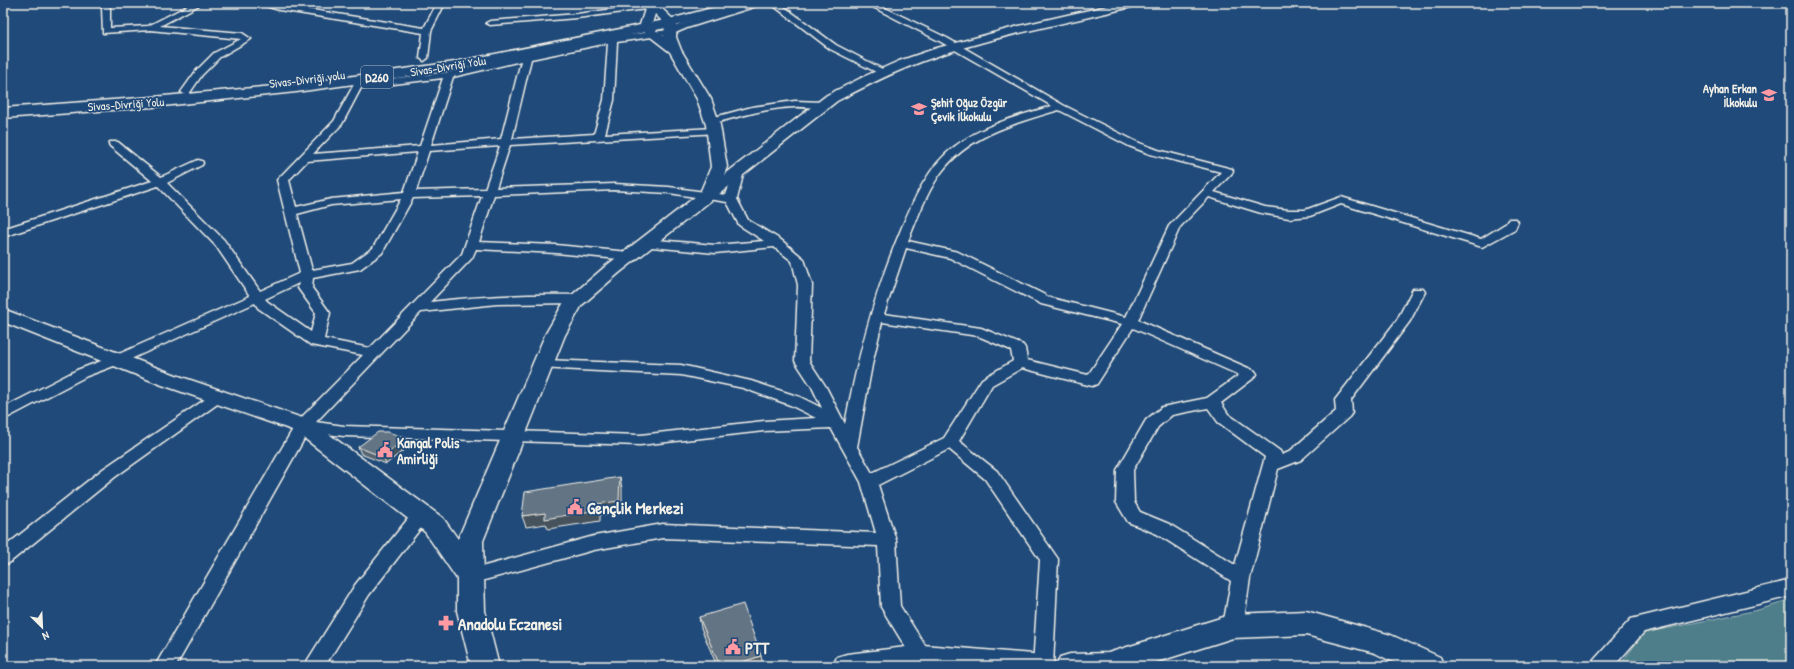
<svg xmlns="http://www.w3.org/2000/svg" width="1794" height="669" font-family="'Patrick Hand',sans-serif">
	<style>
		.green { fill: #4e7e89; stroke: #a1b8b8 }
		.lines { fill: none; stroke-linecap: round; stroke-linejoin: round }
		.street-casing { stroke: #f4f1e8; stroke-width: 3 }
		.secondary-casing { stroke: #f4f1e8; stroke-width: 3 }
		.primary-casing { stroke: #f4f1e8; stroke-width: 3 }
		.street { fill: #1f4a7a; fill-rule: evenodd }
		.secondary { fill: #1f4a7a; fill-rule: evenodd }
		.primary { fill: #1f4a7a; fill-rule: evenodd }
		.wall { fill: #566572; stroke: #f4f1e8 }
		.shaded-wall { fill: #46525c; stroke: #f4f1e8 }
		.building { fill: #647584; stroke: #f4f1e8 }
		.labels { text-anchor: middle; dominant-baseline: central; stroke-width: 3.5; stroke-linejoin: round; paint-order: stroke }
		.far-street-label { font-size: 12px; fill: #f4f1e8; stroke: #1f4a7a }
		.far-poi-label { font-size: 12px; font-weight: bold; fill: #f4f1e8; stroke: #1f4a7a; text-anchor: end }
		.shield { fill: #1f4a7a; stroke: #b4bfc7; stroke-width: 1 }
		.shield-label { font-size: 13px; font-weight: bold; fill: #f4f1e8 }
		.poi-label { font-size: 14px; font-weight: bold; fill: #f4f1e8; stroke: #1f4a7a; text-anchor: start }
		.near-poi-label { font-size: 17px; font-weight: bold; fill: #f4f1e8; stroke: #1f4a7a; text-anchor: start }
	</style>
	<rect width="100%" height="100%" fill="#1f4a7a"/>
	<filter id="ink" filterUnits="userSpaceOnUse"><feTurbulence type="fractalNoise" baseFrequency=".025" numOctaves="2"/><feDisplacementMap in="SourceGraphic" scale="8" xChannelSelector="R" yChannelSelector="G"/><feConvolveMatrix kernelMatrix="1 2 1 2 8 2 1 2 1" color-interpolation-filters="sRGB"/></filter>
	<g filter="url(#ink)">
		<!-- green -->
		<path class="green" d="M1791,600V666H1619L1644,633L1758,610Z"/>
		<g class="lines">
			<defs>
				<path id="street" d="M98,3H106L110,8V28L148,26L193,3H203L160,26L242,33L251,39L220,57L202,75L189,94L186,95L181,92L196,71L214,53L241,39L150,30L103,33L102,8Z
					M256,3H269L424,28L437,3H445L431,31L428,58L424,61L420,58L423,33L279,10Z
					M754,3H766L687,28L673,34L617,42L614,100L605,134L714,128L718,129L719,131L718,133L510,145L496,188L614,184L669,187L726,195L734,171L735,169H743L744,171L737,199L748,220L781,240L804,259L812,285L809,361L826,387L845,424C858,356 875,290 902,227C915,197 928,167 954,147C982,125 1018,116 1052,106L941,42L865,3H875L947,38L1063,105L1137,142L1158,150L1232,169L1233,171L1232,173L1214,192L1265,207L1289,210H1305L1341,197L1481,239L1505,224L1508,219H1516L1518,222L1515,229L1482,247L1341,204L1310,216L1289,218L1261,213L1209,197L1180,227L1138,320L1255,371L1257,374L1255,377L1221,403L1228,414L1280,451L1282,455L1289,452L1336,411L1335,400L1397,320L1413,289H1423L1425,292L1410,321L1351,400L1352,413L1349,417L1301,460L1278,469L1250,578L1243,626L1240,632L1233,634L1226,632L1223,626L1231,581L1157,534L1128,522L1116,502L1117,470L1146,420L1162,407L1207,398L1239,375L1133,328L1097,384L1092,386L1022,368L992,385L959,441L997,471L1058,559L1053,666H1033L1040,560L985,479L949,449L878,485L896,540L900,606L938,666H917L881,607L878,546L663,538L594,550L470,584L463,582L461,577L463,572L470,570L594,536L663,524L876,533L861,482L831,428L764,431L640,445L344,436L308,432L176,666H155L297,422L363,355L311,345L258,308L255,303L122,363L87,376L3,420V408L77,370L112,357L250,296L216,246L158,186L3,237V229L152,181L110,146L109,144L110,142H118L161,177L198,160L202,161L203,163L202,165L167,183L224,240L260,291L300,273L277,180L334,121L358,77H364L366,79L364,82L449,72L523,55L525,50H531L532,53L613,37L668,30L681,24ZM608,43L604,100L594,134L512,139L531,59ZM521,61L501,139L431,145L453,77ZM443,78L420,146L313,154L342,124L361,88ZM1059,110L1129,146L1150,154L1221,172L1169,226L1126,317L1051,298L958,252L908,241C917,219 926,194 940,174C968,135 1015,123 1059,110ZM500,146L485,189L416,191L429,151ZM418,152L404,192L331,199L296,207L289,180L307,161ZM614,190L669,193L727,202L739,225L764,241L715,245L645,239L641,240L639,243L641,246L715,253L774,247L792,261L798,285L795,361L812,387L822,408L800,397L751,381L681,365L543,360L538,362L536,365L538,368L681,375L743,388L790,405L816,418L764,421L640,435L344,426L316,422L421,312L497,304L578,303L583,302L585,299L583,296L578,295C528,294 479,296 430,302L472,258L476,249L556,253L629,260L633,259L635,256L633,253L629,252L556,245L479,242L494,195ZM482,196L462,254L370,348L324,339L330,313L312,288L313,278L360,269L382,253L413,198ZM401,199L373,248L352,263L312,270L297,214L331,205ZM906,248L950,258L1041,304L1122,324L1088,375L1027,360L1025,348L1023,345L981,328L884,314ZM299,283L298,288L316,313L311,332L268,302L265,299ZM882,322L978,336L1011,350L1013,361L982,379L944,438L872,473L857,447L872,365ZM1208,408L1218,422L1265,457L1235,565L1169,524L1140,512L1134,502L1133,470L1158,427L1172,415Z
					M770,3H779L836,45L888,72L883,75L880,74L830,49Z
					M651,4H654V8L577,18L490,25L486,23L490,21L577,14Z
					M795,101L823,102L828,105C822,111 804,106 795,107C766,108 739,117 711,124L706,121L707,119L752,107Z
					M218,392L223,394L226,397L223,400L115,477L9,563L3,565V548L103,469L213,394Z
					M421,509L427,510L430,515L427,520L369,595L325,666H304L355,585L415,510Z
					M1791,580V596L1644,632L1614,666H1591L1594,660L1631,619Z"/>
				<path id="secondary" d="M643,3H656L677,23L676,37L681,50L711,99L720,125L727,167L724,175L827,95L863,77L899,61L937,48L1019,26L1120,3H1141L1139,5C1062,25 982,37 908,67C883,77 860,89 837,101L619,273L582,305L565,335L483,541L485,611L499,666H471L457,611V579L425,532L295,431L162,385L3,322V309L176,375L311,421L443,518L458,539L545,335L564,302L607,265L700,193L711,167L706,125L697,99L670,52L639,28L646,6ZM655,14L665,24L664,36L651,27Z
					M1306,611L1391,635L1440,657L1444,666H1401L1375,653L1306,635L1233,638L1144,666H1056L1060,657L1070,654L1108,653L1233,614Z
					M923,645L1033,654L1043,657L1047,666H833L837,657L847,654Z"/>
				<path id="primary" d="M731,3H751L749,6L671,27L455,70L296,92L153,107L3,118V108L153,97L296,84L455,62L670,19Z"/>
			</defs>
			<!-- street casing -->
			<use href="#street" class="street-casing"/>
			<!-- secondary casing -->
			<use href="#secondary" class="secondary-casing"/>
			<!-- primary casing -->
			<use href="#primary" class="primary-casing"/>
			<!-- street -->
			<use href="#street" class="street"/>
			<!-- secondary -->
			<use href="#secondary" class="secondary"/>
			<!-- primary -->
			<use href="#primary" class="primary"/>
		</g>
		<!-- wall -->
		<path class="wall" d="M406,438L409,446L386,464L361,454L358,447Z
			M699,617L763,666H717L701,628Z"/>
		<!-- shaded-wall -->
		<path class="shaded-wall" d="M406,438L409,446L386,464L383,457Z
			M620,477L622,488V512L600,515V521L548,529L546,524L526,527L522,516L597,504Z
			M761,656L763,666H730Z"/>
		<!-- building -->
		<path class="building" d="M378,432H388L406,438L383,457L358,447Z
			M620,477L619,501L597,504V510L545,519V513L522,516L525,492Z
			M743,604L761,656L730,666H720L699,617Z"/>
	</g>
	<!-- icons -->
	<defs>
		<symbol id="school-bare" viewBox="-9 -9 18 18"><path d="M0-5L7-2L0 1L-7-2ZM-4 1L0 2.5L4 1V4Q0 6-4 4Z" fill="#ff9aa2" stroke="#1f4a7a" stroke-width="2.5" paint-order="stroke"/></symbol>
		<symbol id="civic-bare" viewBox="-9 -9 18 18"><path d="M-.6-6.5H3V-4.5H.6V-3L4-1V1h2V6H-6V1h2V-1L-.6-3ZM-1.2 2.5V6h2.4V2.5Z" fill="#ff9aa2" stroke="#1f4a7a" stroke-width="2.5" paint-order="stroke"/></symbol>
		<symbol id="pharmacy-bare" viewBox="-9 -9 18 18"><path d="M-2-6h4v4h4v4h-4v4h-4v-4h-4v-4h4Z" fill="#ff9aa2" stroke="#1f4a7a" stroke-width="2.5" paint-order="stroke"/></symbol>
	</defs>
	<g fill-rule="evenodd">
		<use href="#school-bare" x="1758" y="84" width="22" height="22"/>
		<use href="#school-bare" x="908" y="98" width="22" height="22"/>
		<use href="#civic-bare" x="374" y="439" width="22" height="22"/>
		<use href="#civic-bare" x="564" y="496" width="22" height="22"/>
		<use href="#pharmacy-bare" x="435" y="612" width="22" height="22"/>
		<use href="#civic-bare" x="722" y="636" width="22" height="22"/>
	</g>
	<g class="labels">
		<!-- far-street labels -->
		<g class="far-street-label">
			<text transform="translate(448 66) rotate(-9)">Sivas-Divriği Yolu</text>
			<text transform="translate(307 79) rotate(-7)">Sivas-Divriği yolu</text>
			<text transform="translate(126 104) rotate(-4)">Sivas-Divriği Yolu</text>
		</g>
		<!-- far-poi labels -->
		<g class="far-poi-label">
			<text x="1757" y="88">Ayhan Erkan<tspan x="1757" dy="14">İlkokulu</tspan></text>
			<text x="931" y="102" text-anchor="start">Şehit Oğuz Özgür<tspan x="931" dy="14">Çevik İlkokulu</tspan></text>
		</g>
		<!-- shield labels -->
		<rect class="shield" x="361" y="66" width="32" height="22" rx="3"/>
		<g class="shield-label">
			<text x="377" y="77">D260</text>
		</g>
		<!-- poi labels -->
		<g class="poi-label">
			<text x="397" y="442">Kangal Polis<tspan x="397" dy="16">Amirliği</tspan></text>
		</g>
		<!-- near-poi labels -->
		<g class="near-poi-label">
			<text x="587" y="507">Gençlik Merkezi</text>
			<text x="458" y="623">Anadolu Eczanesi</text>
			<text x="745" y="647">PTT</text>
		</g>
	</g>
	<!-- margin -->
	<rect width="1794" height="669" fill="none" stroke="#1f4a7a" stroke-width="16"/>
	<rect x="8" y="8" width="1778" height="653" fill="none" stroke="#f4f1e8" stroke-width="1.5" filter="url(#ink)"/>
	<!-- north arrow -->
	<g transform="translate(42 627) rotate(156)" stroke="#1f4a7a" stroke-width="3" paint-order="stroke">
	<path d="M0-3L7 15L0 10L-7 15Z" fill="#f4f1e8"/>
	<text y="-6" font-size="11" font-weight="bold" text-anchor="middle" fill="#f4f1e8">N</text>
	</g>
</svg>
